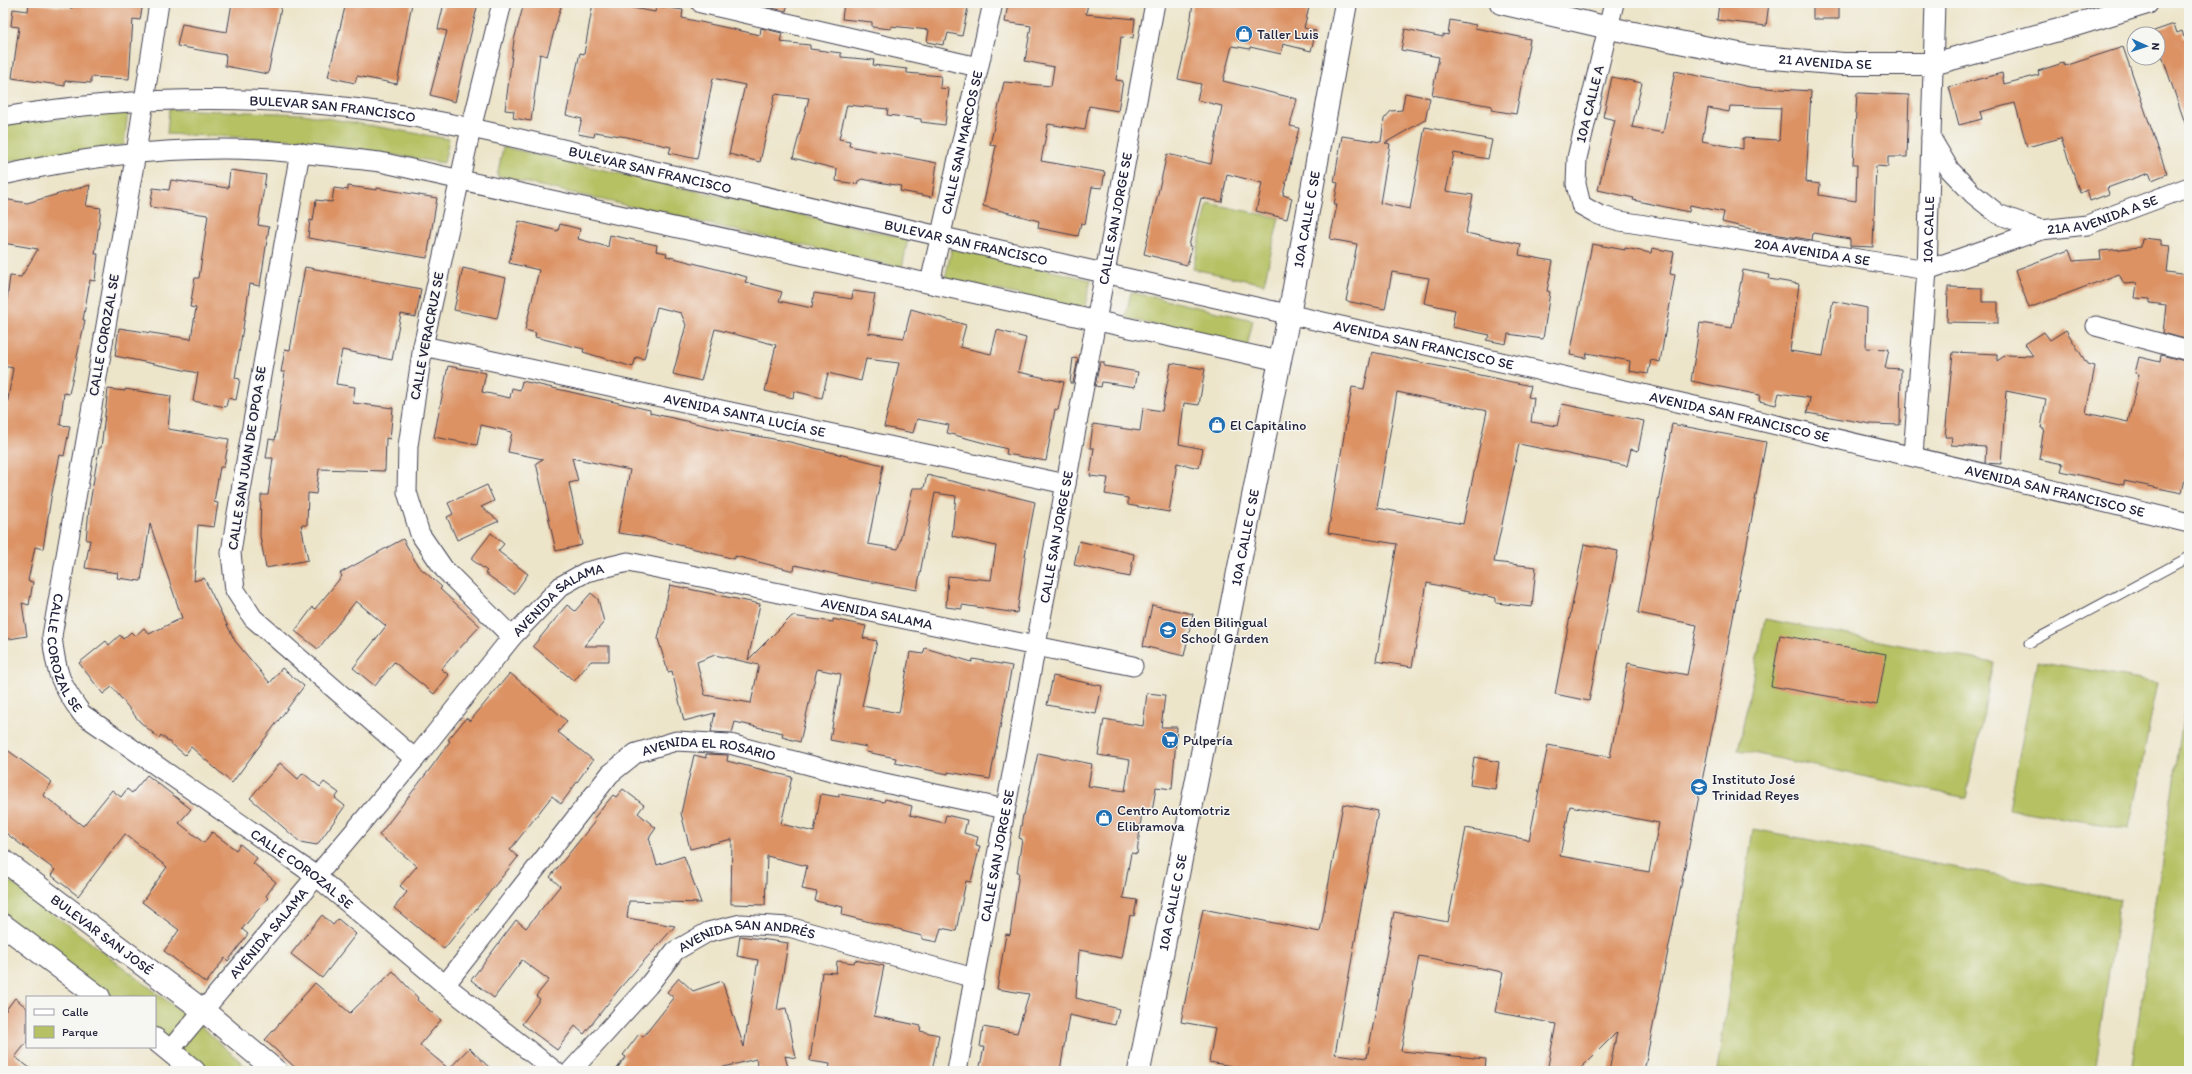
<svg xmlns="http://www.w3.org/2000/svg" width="2192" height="1074" font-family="Itim,sans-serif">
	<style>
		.green { fill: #b5c163; stroke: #6c724f }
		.building { fill: #dc9263; fill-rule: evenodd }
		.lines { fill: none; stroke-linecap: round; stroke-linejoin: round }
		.service-casing { stroke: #403f50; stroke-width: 11 }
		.minor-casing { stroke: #403f50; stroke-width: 21 }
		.tertiary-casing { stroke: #403f50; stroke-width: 24 }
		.service { stroke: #fff; stroke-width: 9 }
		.minor { stroke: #fff; stroke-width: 19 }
		.tertiary { stroke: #fff; stroke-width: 22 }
		.labels { text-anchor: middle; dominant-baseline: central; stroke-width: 3; stroke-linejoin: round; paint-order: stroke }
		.poi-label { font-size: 14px; fill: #22223b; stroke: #f6f6f2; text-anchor: start }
		.street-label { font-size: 14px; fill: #22223b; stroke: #f6f6f2 }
	</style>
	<rect width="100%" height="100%" fill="#f6f6f2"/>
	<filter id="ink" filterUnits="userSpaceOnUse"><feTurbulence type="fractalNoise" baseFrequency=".025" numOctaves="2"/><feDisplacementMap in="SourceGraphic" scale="8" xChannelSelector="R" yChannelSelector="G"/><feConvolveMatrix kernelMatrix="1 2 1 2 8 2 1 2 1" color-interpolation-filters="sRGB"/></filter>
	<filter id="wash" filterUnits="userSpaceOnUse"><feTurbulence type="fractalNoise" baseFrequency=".012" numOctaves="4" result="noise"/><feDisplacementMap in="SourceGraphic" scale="16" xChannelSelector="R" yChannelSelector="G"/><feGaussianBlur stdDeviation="0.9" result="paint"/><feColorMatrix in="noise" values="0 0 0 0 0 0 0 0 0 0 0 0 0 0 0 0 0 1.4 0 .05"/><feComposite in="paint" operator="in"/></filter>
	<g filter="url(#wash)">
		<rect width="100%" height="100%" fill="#ede5ca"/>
		<!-- green -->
		<path class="green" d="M169,109L303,114L449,139L444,163L299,140L167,134Z
			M128,111L124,145L3,162L8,124Z
			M503,147L908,239L902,268L497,176Z
			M1208,203L1279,218L1264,284L1193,269Z
			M952,248L1091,280L1084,310L945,278Z
			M1131,292L1253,320L1247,347L1125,318Z
			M1765,619L1994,663L1966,798L1738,750Z
			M2037,661L2158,682L2129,829L2009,809Z
			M2189,678V1071H2131Z
			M1753,829L2120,899L2094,1071H1717Z
			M3,876L195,1022L162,1058L147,1047H155V997H81L3,940Z
			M196,1022L251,1071H175L163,1061Z"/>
		<g id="blocks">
			<!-- building -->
			<path class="building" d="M29,3L72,8L73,3H143L140,20L133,19L129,79L91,77V83L65,81V86L12,78L19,27L11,26L13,9L28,11Z
				M232,3H282L268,74L225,66L226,55L177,46L182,24L227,32Z
				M346,3H412L397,84L357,76L355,83L328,77Z
				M444,3H478L455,102L430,95L447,31L438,29Z
				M524,3H562L547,56L540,54L531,121L513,118L514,111L505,110L514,40Z
				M593,3H605L655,12L656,6L683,10L682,18L760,35L761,28L782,33L780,42L810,45V49L841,53V57L874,60L873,65L907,69V73L941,76L940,88L949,89L945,125L921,122V119L887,115L888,109L847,105L839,139L850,141L849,146L937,163L932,197L900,191L901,186L862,179L858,181L857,184L836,181L837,169L793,158L809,98L775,94L760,162L729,154L745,85L713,78L697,159L669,153L671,147L627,137L595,132L594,137L578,134L582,119L566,115L580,53L584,54Z
				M767,3H788L786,11L766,7Z
				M844,3H969L962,36L948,33L946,41L944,40L943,45L927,42L929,30L891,26V29L872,27V22L842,19Z
				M1008,3H1088L1086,14L1135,19L1133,38L1121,37L1116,80L1123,81L1118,111L1089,106L1085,130L1048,124L1041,161L1105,172L1102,188L1092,187L1085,224L1081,223L1078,236L1038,228L1039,221L983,206L996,146L990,145L1004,82L1051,86L1054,67L1025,61L1031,26L1005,22Z
				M1193,3H1310L1304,28L1316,31L1311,51L1283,44L1281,54L1250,47V49L1232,46L1223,81L1297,99L1290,126L1299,128L1283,195L1292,198L1287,219L1256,211L1262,183L1227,174L1222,202L1201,198L1189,246L1192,247L1187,265L1144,254L1167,154L1211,164L1222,106L1197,100L1201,84L1178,79L1189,32Z
				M1719,3H1769L1766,26L1717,20Z
				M1813,3H1839V19H1813Z
				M1450,20L1476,25L1475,28L1530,39L1516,114L1491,110L1492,106L1432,95L1439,57L1401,50L1405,29L1443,37V34L1448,35Z
				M2174,24L2177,33L2182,31L2184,37L2189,36V125L2186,126L2158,44V34H2155L2154,31Z
				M2123,47L2167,174L2152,180L2149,173L2107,188L2109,194L2090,201L2087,190L2080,193L2061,138L2027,147L2015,103L1980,112L1982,119L1959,125L1949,87L2002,73L2004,84L2039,75L2038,71L2063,63L2065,66Z
				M1675,71L1750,87L1811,91L1806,182L1820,184L1819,195L1856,201L1857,165H1853L1857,93L1909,95L1907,157H1888V167L1876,166L1873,247L1850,246V239L1813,233L1812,240L1754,231L1755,230L1722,222L1724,212L1690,205L1689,212L1633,200L1634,198L1598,190L1615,120L1603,117L1612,77L1642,83L1632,127L1663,133ZM1730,106L1781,108L1779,140L1743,138V149L1702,141L1708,108L1729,112Z
				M1405,93L1430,98L1425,120L1385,143L1390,144L1380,203L1410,209L1425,127L1492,140L1488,159L1454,153L1446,191L1473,195L1466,233L1521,244L1519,255L1553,261L1547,291L1550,292L1543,339L1508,334L1506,344L1486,340L1490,335L1452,327L1455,310L1424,303L1429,278L1392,272L1385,309L1346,301L1357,244L1330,239L1337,205H1334L1338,183L1334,182L1342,136L1381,142L1384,119L1391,111L1402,110Z
				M230,170L266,175L258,225L269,227L260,286L250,284L235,378L240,379L236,400L228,398L226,407L193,401L198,373L115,356L119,328L191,339L196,308L190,307L195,278H199L208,215L150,207L153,188L169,190L171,180L228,188Z
				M90,185L86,206L101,208L95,254H98L95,281L90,280L83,320H85L69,394L64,393L60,425L70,426L64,456L60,455L51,498L43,549L35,547L28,581L33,582L29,605L22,603L27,636L3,640V431L13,368L3,366V315H5L10,276L21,277L38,249L3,243V199L27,203Z
				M348,186L377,190V188L437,198L427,258L308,238L310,220L313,221L316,200L332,202L334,188L348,190Z
				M519,221L558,231L560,224L580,229L578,239L608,247L610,235L657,245L656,251L667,253L666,256L747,277L745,282L782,292L779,301L812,308L814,293L852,299L853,291L875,294L868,333L904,338L911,309L966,325L960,347L991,354L997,330L1026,338L1018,372L1064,382L1058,410L1055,409L1046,461L1006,454L1007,449L947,433L949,425L917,419L913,433L884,427L899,363L866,359L861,381L828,373L822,398L794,391L793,398L765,391L776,345L715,329L701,381L673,374L686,325L681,313L657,307L644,359L636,357L633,367L583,352L584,349L535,337L536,333L525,330L539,270L509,263Z
				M2142,238L2161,240V245L2170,246L2167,272L2189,275V340L2163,333L2166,305L2150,303V299L2135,298L2137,283L2124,284L2119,274L2029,308L2015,270L2069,250L2073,261L2101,259L2100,251L2141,247Z
				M1592,244L1625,250V248L1651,253L1652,248L1674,252L1670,274L1675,275L1660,362L1651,360L1648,374L1629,371L1630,361L1587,353L1586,358L1570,355Z
				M305,267L421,289L416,317L401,314L392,360L342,350L336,384L355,387L353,403L393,408L390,439L386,438L385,471L319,469L316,494L308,493L307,525H301L308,560L266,568L260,536L261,495H268L273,458H266L269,439L275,440L285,372H281L285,349L290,350Z
				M463,268L506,278L497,319L454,310Z
				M1743,270L1770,275L1769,279L1799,284L1790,351L1823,356L1833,301L1867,308L1866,348L1889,349L1885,368L1901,369L1900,425L1871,424L1807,413L1810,398L1779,393L1776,405L1759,401L1760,395L1691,381L1700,323L1732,328Z
				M1948,287L1982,288V302H1998V323L1947,322Z
				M2066,330L2087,364L2095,366L2086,413L2128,422L2139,374L2135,373L2139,357L2160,362L2161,355L2189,362V460L2182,493L2124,481V485L2061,471L2063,464L2039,459L2044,428H2041L2046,399L2006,391L2001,464L1985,463L1986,447L1951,445L1952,437H1945L1953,352L1997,354V361L2006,355L2033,356L2025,344L2044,332L2050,340Z
				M1372,352L1531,386L1528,397L1534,398L1531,422L1557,426L1562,404L1644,421L1638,451L1631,449L1627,466L1519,444L1494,562L1536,567L1532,607L1496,603V598L1427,583L1412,667L1376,661L1397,544L1328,533L1352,387L1364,389ZM1397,392L1487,411L1463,524L1377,508Z
				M1073,358L1078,359L1073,383H1070Z
				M1100,362H1104V366L1138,372L1135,387L1102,382L1101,387L1095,386Z
				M1171,363L1205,369L1199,405L1184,403L1179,444L1203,449L1199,468L1177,463L1169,512L1128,505V498L1105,494L1108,478L1090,476L1094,448H1090L1093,424L1140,431L1143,408L1162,411Z
				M448,366L486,373L482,392L510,398L512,388L520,390L522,381L650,410V413L735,432L790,442L883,465L868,544L898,549L913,488H924L927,475L1035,502L1026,550L1017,613L962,605V609L946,607L948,576L991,580L996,546L952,536L956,496L935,493L917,590L856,579L795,565L794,571L735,556V559L647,537L618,533L630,470L572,458L578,481L569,483L582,545L556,551L536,463L543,459L508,452L512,432L481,425L477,445L434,437Z
				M108,389L125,391V389L171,396L168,429L229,439L224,467H220L214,502L218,503L214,527L198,525L194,581L204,578L235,641L270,683L282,668L304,686L232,783L191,747L185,755L161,735L159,738L140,722L112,687L103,694L79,663L106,641L109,645L120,635L123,639L131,632L135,636L144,628L149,634L182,618L150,524L141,581L117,578L118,573L85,568L90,540H86L89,509L99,448H101Z
				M1672,424L1766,442L1710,741L1644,1071H1609L1617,1032L1578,1071H1547L1556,1024L1495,1012L1503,972L1419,956L1401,1051L1486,1059L1485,1071H1260L1209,1062L1215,1028L1181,1022L1203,909L1320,932L1343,804L1378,811L1335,1054L1367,1058L1394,912L1448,922L1466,828L1529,840L1548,745L1610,757L1628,663L1687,675L1697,625L1638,613ZM1570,806L1659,823L1649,872L1560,856Z
				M487,485L494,501L481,507L499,521L457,540L447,517L453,514L448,503Z
				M491,533L504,544L498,551L528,574L514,594L485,573L487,571L471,559Z
				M403,539L418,566L442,587L440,589L480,626L441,669L449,675L434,694L394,662L375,686L353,668L386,626L356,601L318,649L295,631L313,607L315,609L342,576L340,573Z
				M1079,541L1134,554L1130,577L1074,565Z
				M1584,544L1618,551L1589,701L1555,694Z
				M670,585L760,604L748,660L792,616L833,622V619L866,626L863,638L877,641L862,706L899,713L910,652L923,654L925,648L972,662L973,659L1012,666L990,779L948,772V774L895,763L896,758L866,752L867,747L830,740L841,674L817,669L800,742L782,737L783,733L735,722L732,733L711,732L715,713L684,721L672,671L668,672L658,639ZM715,655L759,665L751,703L705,695L697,662Z
				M591,593L598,599L604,622L584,646H609V661H591L574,681L533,646L567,605L575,611Z
				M1152,605L1193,614L1184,656L1143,646Z
				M1780,635L1886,654L1877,705L1771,686Z
				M510,673L567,721L558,732L593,760L561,804L552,796L510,850L518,857L444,949L394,908L407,892L400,886L417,866L379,835L433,765L450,741L448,740L466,718L470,721Z
				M1053,676L1102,686L1096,714L1047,705Z
				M1147,693L1165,695L1161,727H1177L1172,789L1156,787L1152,812L1142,811L1137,854L1131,853L1123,898L1137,900L1134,916L1130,915L1122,958L1079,950L1076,998L1119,1009L1115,1025L1069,1015L1060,1071H979L984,1047H980L983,1027L1017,1033L1029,994L997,989L1006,934L1010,935L1019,872H1017L1022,839L1019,838L1023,815H1024L1038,753L1092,764L1088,786L1125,791L1130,760L1098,755L1104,719L1143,726Z
				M3,747L52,782L43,795L83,826L112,790L121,797L127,789L132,793L147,775L191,809L179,823L204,843L212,832L236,850L240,844L257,858L253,863L276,882L266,896L268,898L242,929L248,934L228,961L225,958L206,983L164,951L179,930L142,902L167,867L125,834L78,896L51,875L55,870L3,831Z
				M706,754L728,755L727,761L792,777L781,824L814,832L821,794L839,797V794L884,802L885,799L912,806L910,815L944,823L946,815L967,820L964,833L978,837L976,845L980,846L971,882L966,881L956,931L941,928L937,942L922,939V936L902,931V930L842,915L843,907L815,901L817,892L802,889L807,866L767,856L765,905L731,904L732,839L690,849L681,813L694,755L706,758Z
				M1474,757L1499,762L1495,789L1470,785Z
				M280,763L298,779L303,773L320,787L324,782L339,793L335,798L345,806L317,845L300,842L250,798Z
				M623,789L644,805L638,813L656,828L649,838L657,865L684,856L701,903L629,901L627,918L675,926L620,988L584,1034L575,1026L557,1050L522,1024L540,999L536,996L549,980L522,960L494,998L471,980L516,920L526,928L560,886L550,877L596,820L594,818L613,795L616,797Z
				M322,915L333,925L338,919L356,934L322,978L291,954Z
				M740,936L788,943L777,1010L786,1008L796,1058L785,1056L789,1071H759L756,1059L708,1071H615L626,1057L623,1055L639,1034L643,1037L674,998L667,992L679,978L693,991L722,981L744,1047L758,960L737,956Z
				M855,960L884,966L874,1016L921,1026L920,1031L939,1035L932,1071H829L830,1064L810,1061L822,972L836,973L837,961L854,963Z
				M393,971L418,998L417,1000L441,1020L420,1045L449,1069L469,1048L493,1071H299L265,1040L315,983L350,1013Z
				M15,998L27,1008V1042L15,1057L34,1071H3V1014Z"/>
		</g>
	</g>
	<g filter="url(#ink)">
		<use href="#blocks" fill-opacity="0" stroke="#403f50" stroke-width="1"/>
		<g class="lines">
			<defs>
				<path id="service" d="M2029,643L2189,557"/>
				<g id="minor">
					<path id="s1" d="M159,3L136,153L52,636C56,673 60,684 82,714L316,876L445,985L555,1071"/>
					<path d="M502,3L471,129L423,346L408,446L407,492L420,534L444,569L512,637"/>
					<path d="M701,3L978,67"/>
					<path id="s2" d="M1614,3L1577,158L1576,184L1581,205L1599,215L1620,221L1927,270L2041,230"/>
					<path id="s3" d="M3,117C121,97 242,94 361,109C457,121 552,147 646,169C763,196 880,223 996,249C1395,338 1793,426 2189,523"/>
					<path id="s4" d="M1931,138L1950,170L1973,194L1998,214L2041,230L2087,225L2189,187"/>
					<path d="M300,152L236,519L231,553L235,590L253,618L415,759"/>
					<path d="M3,175C75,159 149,149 223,149C275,149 328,156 380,162L1279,361"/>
					<path id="s5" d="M930,283L993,3"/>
					<path d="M2096,326L2189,351"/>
					<path id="s6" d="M423,346L1066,484"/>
					<path id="s7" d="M1913,455L1927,270L1935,3"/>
					<path id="s8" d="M445,985L610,774L636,753L676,741L730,744L843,774L1005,809"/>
					<path id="s9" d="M170,1050L415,759L512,637L561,586L586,572L628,562L1133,666"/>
					<path id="s10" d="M571,1071L648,986L675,951L708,932L741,924L789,927L974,978"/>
					<path id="s11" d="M957,1071L1155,3"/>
				</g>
				<g id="tertiary">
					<path id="s12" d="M1501,3L1609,28L1749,56L1843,64H1933L2062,29L2147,3"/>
					<path id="s13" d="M3,860L204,1011L276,1071"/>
					<path d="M3,925L99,997"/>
					<path d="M155,1039L194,1071"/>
					<path id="s14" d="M1139,1071L1289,315L1346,3"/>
				</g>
			</defs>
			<!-- service casing -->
			<use href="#service" class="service-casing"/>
			<!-- minor casing -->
			<use href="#minor" class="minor-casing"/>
			<!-- tertiary casing -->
			<use href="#tertiary" class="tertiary-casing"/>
			<!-- service -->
			<use href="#service" class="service"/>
			<!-- minor -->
			<use href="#minor" class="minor"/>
			<!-- tertiary -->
			<use href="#tertiary" class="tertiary"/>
		</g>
	</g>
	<!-- icons -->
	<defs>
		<symbol id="shop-disc" viewBox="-11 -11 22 22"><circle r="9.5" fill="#1f6fb2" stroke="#f6f6f2"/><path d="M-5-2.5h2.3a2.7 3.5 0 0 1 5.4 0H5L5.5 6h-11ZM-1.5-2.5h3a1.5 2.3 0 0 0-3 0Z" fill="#fff"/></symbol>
		<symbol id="school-disc" viewBox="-11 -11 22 22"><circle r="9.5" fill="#1f6fb2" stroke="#f6f6f2"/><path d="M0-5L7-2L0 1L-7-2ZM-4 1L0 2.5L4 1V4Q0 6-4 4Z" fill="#fff"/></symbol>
		<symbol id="supermarket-disc" viewBox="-11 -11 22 22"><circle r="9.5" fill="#1f6fb2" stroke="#f6f6f2"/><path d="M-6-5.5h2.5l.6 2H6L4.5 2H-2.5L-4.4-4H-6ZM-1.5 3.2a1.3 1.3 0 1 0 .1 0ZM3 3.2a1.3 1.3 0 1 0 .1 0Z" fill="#fff"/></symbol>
		<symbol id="university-disc" viewBox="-11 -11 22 22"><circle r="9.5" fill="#1f6fb2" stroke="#f6f6f2"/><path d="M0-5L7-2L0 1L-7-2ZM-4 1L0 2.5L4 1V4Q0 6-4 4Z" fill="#fff"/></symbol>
	</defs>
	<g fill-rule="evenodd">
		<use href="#shop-disc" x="1234" y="24" width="20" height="20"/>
		<use href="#shop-disc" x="1207" y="415" width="20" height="20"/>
		<use href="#school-disc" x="1158" y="620" width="20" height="20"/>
		<use href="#supermarket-disc" x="1160" y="730" width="20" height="20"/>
		<use href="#university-disc" x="1689" y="777" width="20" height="20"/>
		<use href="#shop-disc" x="1094" y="808" width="20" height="20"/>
	</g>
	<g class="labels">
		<!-- poi labels -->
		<g class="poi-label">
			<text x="1257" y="34">Taller Luis</text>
			<text x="1230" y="425">El Capitalino</text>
			<text x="1181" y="622">Eden Bilingual<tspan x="1181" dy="16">School Garden</tspan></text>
			<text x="1183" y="740">Pulpería</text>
			<text x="1712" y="779">Instituto José<tspan x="1712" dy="16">Trinidad Reyes</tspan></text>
			<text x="1117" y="810">Centro Automotriz<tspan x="1117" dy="16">Elibramova</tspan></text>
		</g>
		<!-- street labels -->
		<g class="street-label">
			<text stroke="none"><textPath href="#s12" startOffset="330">21 AVENIDA SE</textPath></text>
			<text transform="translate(1590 104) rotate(-76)">10A CALLE A</text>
			<text stroke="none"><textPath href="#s3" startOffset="331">BULEVAR SAN FRANCISCO</textPath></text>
			<text stroke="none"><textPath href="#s5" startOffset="144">CALLE SAN MARCOS SE</textPath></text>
			<text stroke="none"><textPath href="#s3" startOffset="655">BULEVAR SAN FRANCISCO</textPath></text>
			<text stroke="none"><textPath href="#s4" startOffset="212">21A AVENIDA A SE</textPath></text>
			<text stroke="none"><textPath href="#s11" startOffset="867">CALLE SAN JORGE SE</textPath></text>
			<text stroke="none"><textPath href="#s14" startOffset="868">10A CALLE C SE</textPath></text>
			<text stroke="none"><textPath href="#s7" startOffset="226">10A CALLE</textPath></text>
			<text stroke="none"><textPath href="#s3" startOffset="979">BULEVAR SAN FRANCISCO</textPath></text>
			<text stroke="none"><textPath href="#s2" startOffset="444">20A AVENIDA A SE</textPath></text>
			<text transform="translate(104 335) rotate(-80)">CALLE COROZAL SE</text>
			<text transform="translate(427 336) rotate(-79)">CALLE VERACRUZ SE</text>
			<text stroke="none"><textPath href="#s3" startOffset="1448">AVENIDA SAN FRANCISCO SE</textPath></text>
			<text stroke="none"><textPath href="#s6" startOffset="329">AVENIDA SANTA LUCÍA SE</textPath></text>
			<text stroke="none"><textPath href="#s3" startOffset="1772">AVENIDA SAN FRANCISCO SE</textPath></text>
			<text transform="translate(247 458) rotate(-81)">CALLE SAN JUAN DE OPOA SE</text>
			<text stroke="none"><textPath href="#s3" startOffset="2096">AVENIDA SAN FRANCISCO SE</textPath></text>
			<text stroke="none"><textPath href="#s11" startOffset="543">CALLE SAN JORGE SE</textPath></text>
			<text stroke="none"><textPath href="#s14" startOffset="544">10A CALLE C SE</textPath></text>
			<text stroke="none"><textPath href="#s9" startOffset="597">AVENIDA SALAMA</textPath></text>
			<text stroke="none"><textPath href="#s9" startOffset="933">AVENIDA SALAMA</textPath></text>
			<text stroke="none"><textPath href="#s1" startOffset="661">CALLE COROZAL SE</textPath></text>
			<text stroke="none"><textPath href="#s8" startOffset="376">AVENIDA EL ROSARIO</textPath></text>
			<text stroke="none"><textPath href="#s11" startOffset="219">CALLE SAN JORGE SE</textPath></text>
			<text stroke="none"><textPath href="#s1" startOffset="996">CALLE COROZAL SE</textPath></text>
			<text stroke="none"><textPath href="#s14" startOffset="172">10A CALLE C SE</textPath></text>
			<text stroke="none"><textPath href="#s9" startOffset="153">AVENIDA SALAMA</textPath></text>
			<text stroke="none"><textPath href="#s13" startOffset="124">BULEVAR SAN JOSÉ</textPath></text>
			<text stroke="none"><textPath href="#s10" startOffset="235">AVENIDA SAN ANDRÉS</textPath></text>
		</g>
	</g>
	<!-- margin -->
	<rect width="2192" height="1074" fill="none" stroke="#f6f6f2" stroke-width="16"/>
	<!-- legend -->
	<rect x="26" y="996" width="130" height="52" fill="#f6f6f2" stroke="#a1a1a9"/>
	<rect x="34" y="1009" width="20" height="6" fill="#ffffff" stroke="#a1a1a9"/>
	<text x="62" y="1016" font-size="12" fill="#22223b">Calle</text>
	<rect x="34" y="1026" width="20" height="12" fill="#b5c163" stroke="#a1a1a9"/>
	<text x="62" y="1036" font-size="12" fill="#22223b">Parque</text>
	<!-- north arrow -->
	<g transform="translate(2146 46) rotate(93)"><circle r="19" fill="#f6f6f2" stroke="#a1a1a9"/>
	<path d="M0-3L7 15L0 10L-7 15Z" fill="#1f6fb2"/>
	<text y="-6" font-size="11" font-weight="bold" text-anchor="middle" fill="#22223b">N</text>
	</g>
</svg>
